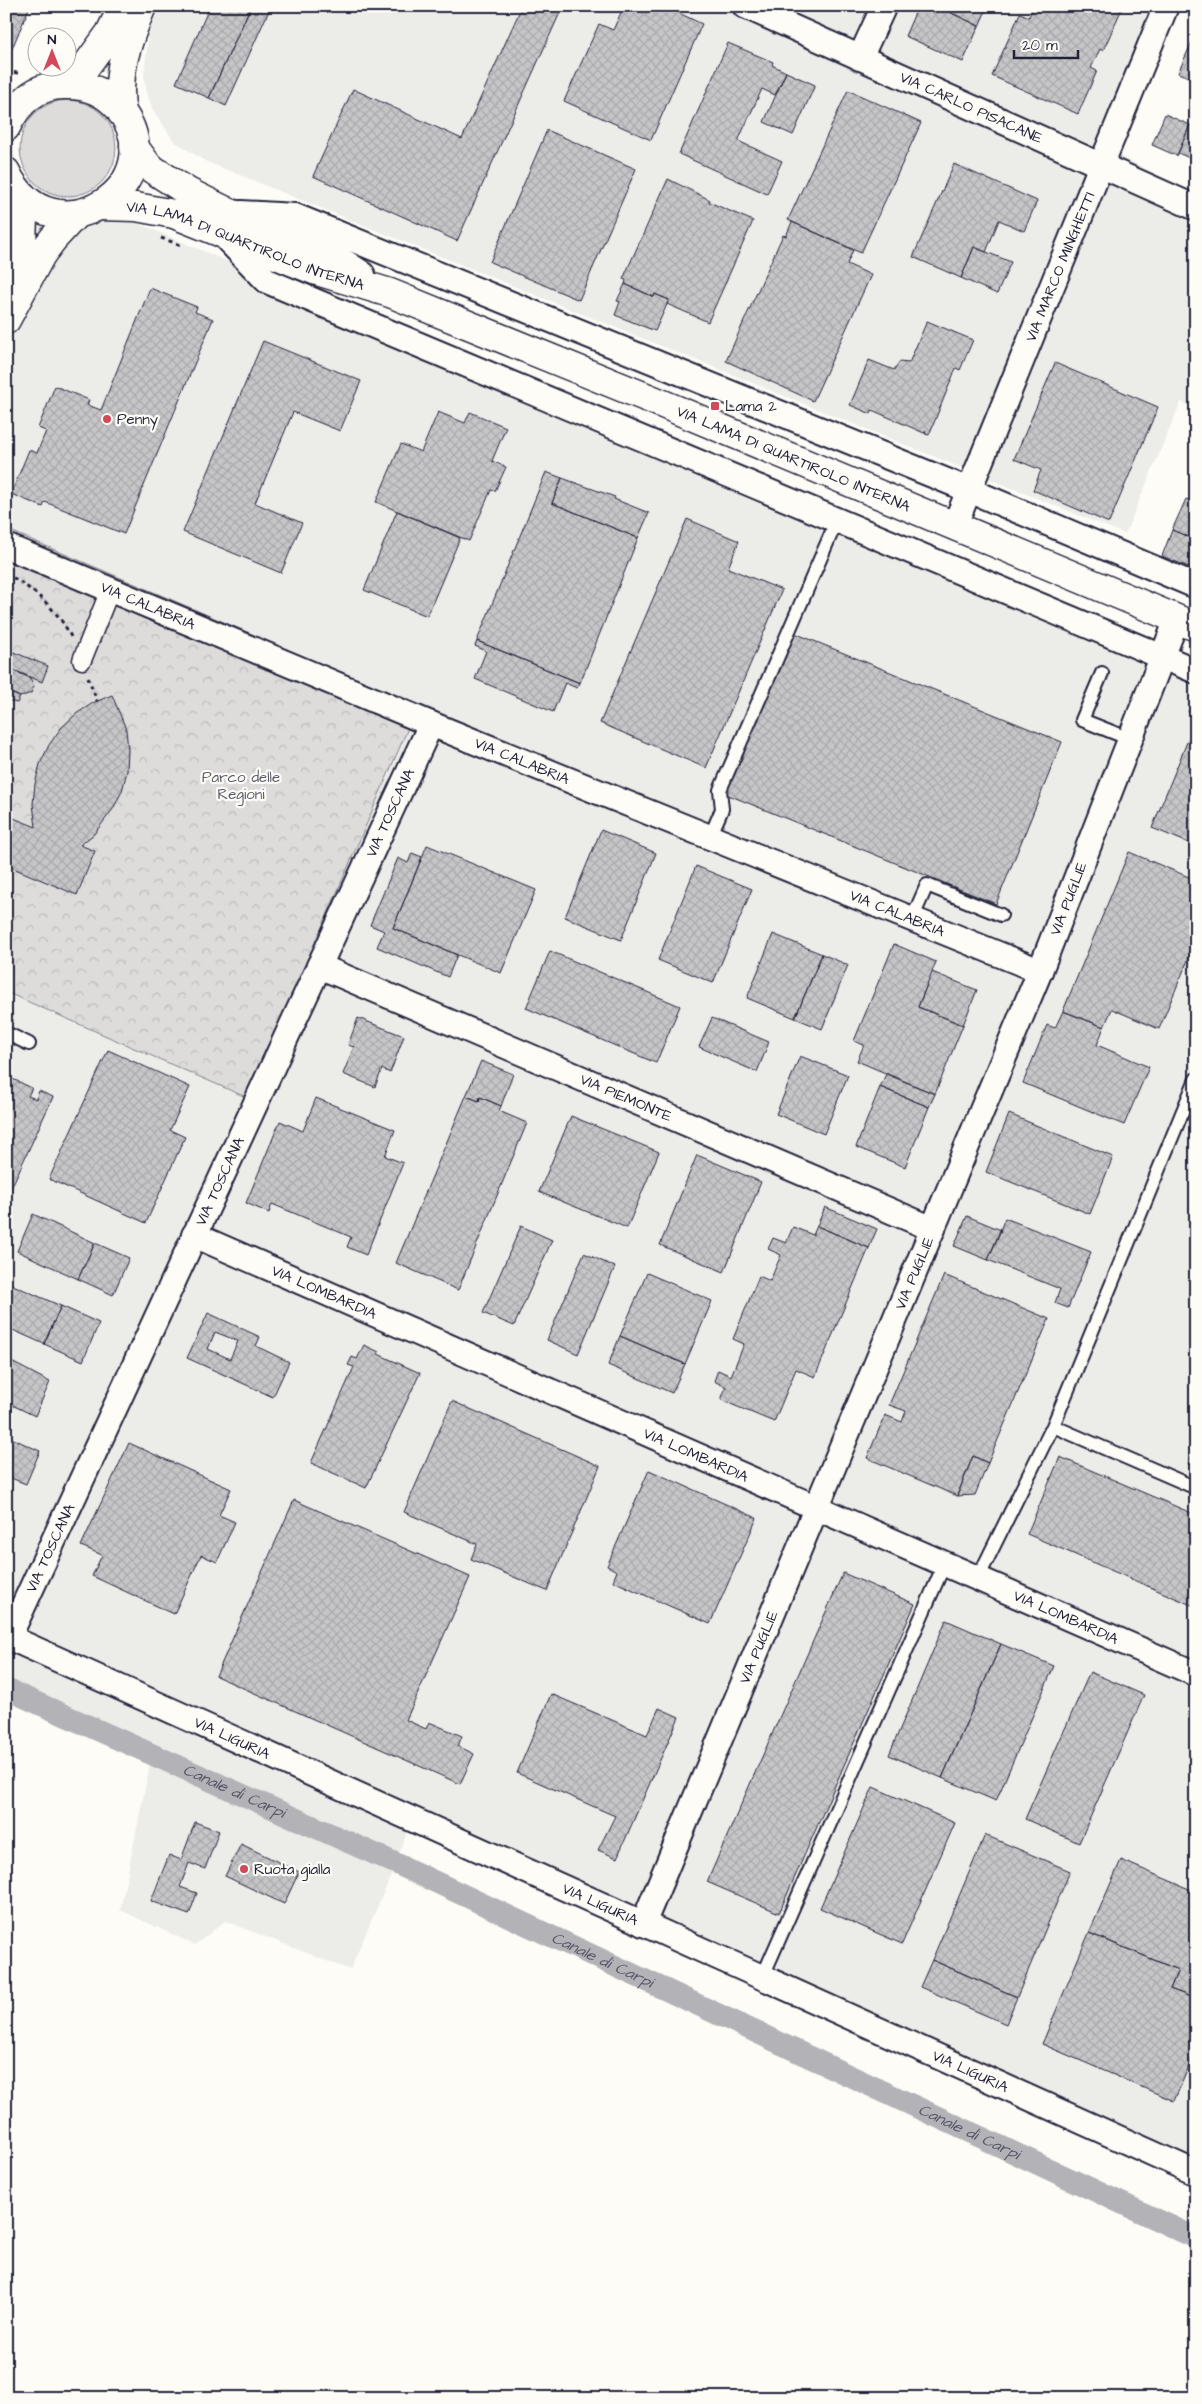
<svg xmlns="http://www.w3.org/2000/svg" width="1202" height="2404" font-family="'Architects Daughter',sans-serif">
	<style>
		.built { fill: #ecece9 }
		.grass { fill: #dddcdb; stroke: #807f8b }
		.forest { fill: url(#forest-crowns); stroke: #807f8b }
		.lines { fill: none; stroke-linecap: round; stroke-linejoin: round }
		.canal { stroke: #b2b2b7; stroke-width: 22 }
		.building { fill: url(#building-cross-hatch); stroke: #22223b; fill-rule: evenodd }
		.service-casing { stroke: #22223b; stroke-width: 16 }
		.pedestrian-casing { stroke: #22223b; stroke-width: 21 }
		.minor-casing { stroke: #22223b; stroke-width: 28 }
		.tertiary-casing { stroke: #22223b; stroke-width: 31 }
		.secondary-casing { stroke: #22223b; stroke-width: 31 }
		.primary-casing { stroke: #22223b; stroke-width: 31 }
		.path { stroke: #22223b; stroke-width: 3; stroke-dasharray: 4 4; stroke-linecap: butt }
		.service { stroke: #fdfcf7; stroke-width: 12 }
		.pedestrian { stroke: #fdfcf7; stroke-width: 18 }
		.minor { stroke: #fdfcf7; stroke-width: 24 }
		.tertiary { stroke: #fdfcf7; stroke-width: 28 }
		.secondary { stroke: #fdfcf7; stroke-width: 28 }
		.primary { stroke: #fdfcf7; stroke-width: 28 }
		.poi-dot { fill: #d1495b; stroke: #fdfcf7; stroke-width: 2 }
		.labels { text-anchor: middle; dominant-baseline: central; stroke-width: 4.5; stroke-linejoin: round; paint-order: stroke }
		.street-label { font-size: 15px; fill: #22223b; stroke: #fdfcf7 }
		.poi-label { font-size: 15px; fill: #22223b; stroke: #fdfcf7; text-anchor: start }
		.park-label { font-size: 15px; fill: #5a5a6b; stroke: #fdfcf7 }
		.water-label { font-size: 16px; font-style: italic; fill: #545466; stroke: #fdfcf7 }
	</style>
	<defs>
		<pattern id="forest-crowns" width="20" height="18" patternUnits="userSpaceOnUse" patternTransform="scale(1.25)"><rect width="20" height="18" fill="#dddcdb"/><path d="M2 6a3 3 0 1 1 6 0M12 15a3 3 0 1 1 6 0" fill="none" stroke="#bdbcbd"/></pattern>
		<pattern id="building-cross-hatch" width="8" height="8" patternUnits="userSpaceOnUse" patternTransform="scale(1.25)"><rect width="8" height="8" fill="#c6c6c8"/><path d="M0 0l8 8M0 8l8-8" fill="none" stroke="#aaaaad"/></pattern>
	</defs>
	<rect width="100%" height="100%" fill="#fdfcf7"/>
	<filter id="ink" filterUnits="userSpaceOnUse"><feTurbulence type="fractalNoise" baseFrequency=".02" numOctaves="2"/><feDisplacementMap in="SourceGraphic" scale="10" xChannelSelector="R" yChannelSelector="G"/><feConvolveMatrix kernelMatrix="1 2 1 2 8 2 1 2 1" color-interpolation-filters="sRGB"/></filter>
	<g filter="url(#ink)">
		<!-- built -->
		<path class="built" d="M122,6H1166L1115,154L1196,193V408L1181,402L1125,534L205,161L174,141L153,110L147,94L144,75L148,38Z
			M6,167L1196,674V2182L409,1826L395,1866L350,1970L225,1921L195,1945L120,1910L153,1750L6,1683V992L248,1098L418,705L6,529Z"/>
		<!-- grass -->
		<path class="grass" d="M20 148a48 48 0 1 1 96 0a48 48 0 1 1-96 0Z"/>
		<!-- forest -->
		<path class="forest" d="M6,529L418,705L248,1098L6,992Z"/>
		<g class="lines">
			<!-- canal -->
			<path class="canal" id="s1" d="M6,1689L395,1863L1196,2238"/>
		</g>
		<!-- building -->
		<path class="building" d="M6,6H30L11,51L6,49Z
			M210,6H251L209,98L176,83Z
			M251,6H271L226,106L209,98Z
			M522,6H563L457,241L313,176L353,89L462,139Z
			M624,6H664L702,24L651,140L564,101L599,24L613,30Z
			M918,6H937L979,26L963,62L905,36Z
			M937,6H988L979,26Z
			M1031,6H1123L1103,51L1100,49L1091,68L1097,71L1078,114L992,76L1020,13L1029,17L1033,7Z
			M1195,35L1196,36V80L1178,73Z
			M728,43L773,62L772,65L786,72L775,95L762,89L738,141L782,161L767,194L679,154Z
			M786,72L815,85L793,135L764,122Z
			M848,90L921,123L861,253L788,220Z
			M1165,114L1190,125L1177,156L1152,145Z
			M1190,125L1196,128V161L1178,153Z
			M547,130L636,169L579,300L490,262Z
			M954,164L1037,201L1024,231L999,220L986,252L974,247L961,278L913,257Z
			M668,179L710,200L709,202L753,221L708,322L667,304L669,300L655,294L654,297L625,284L626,280L623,279Z
			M792,222L853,250L847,264L871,275L813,401L726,361L783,235L786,236Z
			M974,247L1011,262L997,294L961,278Z
			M625,284L654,297L655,294L669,300L655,331L615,315L620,302L617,301Z
			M150,288L197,307L195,312L213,319L124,534L45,502L43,507L11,494L29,450L37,453L46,431L38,428L55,386L89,400L87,405L101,410Z
			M927,321L973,340L960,370L956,368L929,435L925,434L926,431L924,433L872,410L871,414L850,405L869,360L894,370L899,362L909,363Z
			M263,341L361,381L340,431L293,412L255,503L302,523L281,573L183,532Z
			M1055,363L1158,407L1109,523L1033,490L1041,470L1014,459Z
			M438,412L465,423L470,412L506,427L492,461L506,467L495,491L491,490L469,541L376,502L401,444L421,452Z
			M546,472L562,478L552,503L638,538L580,683L477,641Z
			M562,478L615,497L614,499L649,513L638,538L552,503Z
			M1195,495H1196V540L1172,530L1186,499L1192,501Z
			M397,511L460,538L427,616L364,590Z
			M687,519L739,541L728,568L782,590L706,768L600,723Z
			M1172,530L1196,540V570L1162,556Z
			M792,632L1062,742L996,904L726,794Z
			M477,641L580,683L577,688L565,683L553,712L475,679L486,651L475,646Z
			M6,649L48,666L42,682L6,667Z
			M6,667L30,678L34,686L31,693L20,697L6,691Z
			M6,691L20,697L17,703L9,701L6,709Z
			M112,695L126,729L128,750L127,771L122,791L113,809L94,834L80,845L95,851L77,895L6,865V815L36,827L33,804L35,784L40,764L49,745L61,728L76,714L93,703Z
			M1195,696H1196V715L1188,712Z
			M1196,720V846L1152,828Z
			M601,830L656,853L621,940L565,917Z
			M427,845L536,890L501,973L393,928Z
			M1129,852L1196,880V941L1159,1029L1112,1009L1104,1027L1063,1011Z
			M412,853L422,857L393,928L457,955L448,977L377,947L384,931L370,925L398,858L408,863Z
			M696,866L752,889L713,983L658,960Z
			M773,934L822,954L795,1018L747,998Z
			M894,944L936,962L918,1007L963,1025L935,1094L857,1061L864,1045L854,1041Z
			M550,951L680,1006L656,1063L526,1008Z
			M822,954L848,965L822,1029L795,1018Z
			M932,972L977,990L963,1025L918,1007Z
			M1063,1011L1104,1027L1097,1045L1149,1067L1124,1125L1023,1083L1047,1025L1055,1028Z
			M358,1018L404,1036L390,1073L382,1069L375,1087L343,1074L354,1047L348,1045Z
			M712,1018L769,1042L757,1072L699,1047Z
			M108,1050L190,1087L170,1130L185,1137L146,1223L49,1179Z
			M800,1056L848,1075L824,1134L776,1114Z
			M481,1061L513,1074L501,1106L480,1097L479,1101L466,1096Z
			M886,1074L935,1094L929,1107L880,1087Z
			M6,1076L32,1088L28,1096L36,1099L39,1091L53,1097L6,1199Z
			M880,1087L929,1107L905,1167L856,1147Z
			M466,1096L479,1101L480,1097L501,1106L499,1111L527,1123L458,1290L396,1263Z
			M316,1098L395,1130L385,1156L403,1163L366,1255L347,1247L351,1237L272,1204L269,1213L246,1203L280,1121L303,1131Z
			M1009,1114L1113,1157L1090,1214L986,1172Z
			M571,1116L659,1152L627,1228L539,1192Z
			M697,1155L761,1182L724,1272L660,1245Z
			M825,1207L877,1229L869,1248L817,1226Z
			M33,1214L95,1243L78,1279L17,1251Z
			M967,1216L1001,1230L988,1260L954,1246Z
			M1005,1218L1091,1252L1068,1308L1055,1303L1060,1289L988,1260Z
			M521,1226L552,1240L514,1326L483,1313Z
			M817,1226L869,1248L815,1377L796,1369L774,1422L721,1400L726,1387L714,1381L718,1370L731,1376L744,1344L733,1339L759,1276L770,1281L781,1255L768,1249L773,1238L786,1243L793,1227L813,1235Z
			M95,1243L129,1258L113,1295L78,1279Z
			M584,1253L615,1267L578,1354L547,1340Z
			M647,1273L712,1301L685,1364L620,1336Z
			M944,1275L1049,1319L988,1463L973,1456L957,1496L867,1458L885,1415L902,1422L906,1411L889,1405Z
			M6,1282L61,1306L44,1344L6,1327Z
			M61,1306L99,1323L83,1361L44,1344Z
			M208,1313L260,1337L256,1346L289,1362L273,1397L187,1358ZM215,1332L238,1341L230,1359L208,1349Z
			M620,1336L685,1364L672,1393L608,1365Z
			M364,1345L379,1352L378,1354L420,1373L366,1488L311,1463L354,1367L348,1365L352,1357L357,1359Z
			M6,1359L50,1382L35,1416L6,1402Z
			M452,1401L600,1466L547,1591L471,1559L477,1544L404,1512Z
			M7,1436L40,1451L26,1484L6,1476Z
			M129,1443L231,1489L219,1515L235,1522L217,1562L201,1555L174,1614L92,1576L102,1555L81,1546Z
			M1196,1445V1467L1188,1464Z
			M973,1456L988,1463L975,1495L957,1496Z
			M1060,1457L1196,1515V1607L1027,1534Z
			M649,1470L757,1518L710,1624L613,1581L617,1571L607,1566Z
			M294,1500L470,1577L406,1720L426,1729L429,1722L462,1736L458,1746L474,1754L460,1784L216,1676Z
			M843,1573L915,1604L779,1913L707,1882Z
			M946,1620L1001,1644L942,1778L889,1755Z
			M1001,1644L1054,1666L996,1801L942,1778Z
			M1090,1672L1144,1695L1079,1843L1025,1819Z
			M551,1694L647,1735L659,1708L679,1717L617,1858L598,1850L615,1816L517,1773Z
			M873,1787L955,1823L902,1944L820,1908Z
			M195,1822L219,1831L205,1869L189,1863L180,1887L197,1893L189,1915L151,1901L169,1855L181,1860Z
			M985,1835L1070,1871L1017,1997L932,1960Z
			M241,1844L299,1872L284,1904L225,1876Z
			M1121,1860L1196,1892V1999L1170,1989L1178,1970L1089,1933Z
			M1089,1933L1178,1970L1170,1989L1196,1999V2050L1174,2101L1042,2044Z
			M932,1960L1017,1997L1006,2024L920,1987Z"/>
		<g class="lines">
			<defs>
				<path id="service" d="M1102,673L1082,720L1130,739
					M710,837L722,809L720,790L837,520
					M912,919L927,885L1001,915
					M6,1033L29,1044
					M1053,1426L1196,1488
					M978,1578L1053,1426L1196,1079
					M762,1978L944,1565"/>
				<path id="pedestrian" d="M82,660L110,590"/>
				<g id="minor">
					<path id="s2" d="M745,6L1196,208"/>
					<path d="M860,58L884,6"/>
					<path d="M241,213L295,216L969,490L1196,586"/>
					<path d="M222,234L267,281L1196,671"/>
					<path id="s3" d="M954,527L1166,6"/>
					<path id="s4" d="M6,546L431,724L1040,971"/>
					<path id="s5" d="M319,966L933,1229"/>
					<path id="s6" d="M194,1235L1196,1674"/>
					<path id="s7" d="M6,1636L1196,2173"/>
					<path id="s8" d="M9,1637L431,724"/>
					<path id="s9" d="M643,1924L1040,971L1177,619"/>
				</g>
				<path id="tertiary" d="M9,292L22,244L23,217L21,195
					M6,320L41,255L53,239L76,214"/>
				<path id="secondary" d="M73,84L110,33L123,6
					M122,113C115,74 127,42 142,6"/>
				<g id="primary">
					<path d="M6,127C17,104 36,85 64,85C85,84 104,91 118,107C180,183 52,267 6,172"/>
					<path d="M134,147L149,167L188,192L228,212L323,250L361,275"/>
					<path id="s10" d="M100,206L136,207L174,214L314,270L390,293L658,402L1196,627"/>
				</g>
			</defs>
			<!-- service casing -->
			<use href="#service" class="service-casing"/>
			<!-- pedestrian casing -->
			<use href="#pedestrian" class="pedestrian-casing"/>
			<!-- minor casing -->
			<use href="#minor" class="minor-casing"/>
			<!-- tertiary casing -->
			<use href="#tertiary" class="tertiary-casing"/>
			<!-- secondary casing -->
			<use href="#secondary" class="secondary-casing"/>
			<!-- primary casing -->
			<use href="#primary" class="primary-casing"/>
			<!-- path -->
			<path class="path" d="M6,72L19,73
				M161,238L181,245
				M6,574C32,587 59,611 71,637
				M88,677L97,701"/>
			<!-- service -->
			<use href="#service" class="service"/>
			<!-- pedestrian -->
			<use href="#pedestrian" class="pedestrian"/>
			<!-- minor -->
			<use href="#minor" class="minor"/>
			<!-- tertiary -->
			<use href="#tertiary" class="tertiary"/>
			<!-- secondary -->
			<use href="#secondary" class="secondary"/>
			<!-- primary -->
			<use href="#primary" class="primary"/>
		</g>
	</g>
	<!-- markers -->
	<g class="poi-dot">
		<rect x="710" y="401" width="10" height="10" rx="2.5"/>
		<circle cx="107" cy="419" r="5"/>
		<circle cx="244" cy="1869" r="5"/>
	</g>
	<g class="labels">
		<!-- street labels -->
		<g class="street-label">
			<text stroke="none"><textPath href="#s2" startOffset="248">VIA CARLO PISACANE</textPath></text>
			<text stroke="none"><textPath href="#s10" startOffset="152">VIA LAMA DI QUARTIROLO INTERNA</textPath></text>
			<text stroke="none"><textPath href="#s3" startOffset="281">VIA MARCO MINGHETTI</textPath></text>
			<text stroke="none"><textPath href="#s10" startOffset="741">VIA LAMA DI QUARTIROLO INTERNA</textPath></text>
			<text stroke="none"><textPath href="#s4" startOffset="154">VIA CALABRIA</textPath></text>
			<text stroke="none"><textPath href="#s4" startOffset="559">VIA CALABRIA</textPath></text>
			<text stroke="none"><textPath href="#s8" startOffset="908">VIA TOSCANA</textPath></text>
			<text stroke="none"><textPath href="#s9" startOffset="1110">VIA PUGLIE</textPath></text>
			<text stroke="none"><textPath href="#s4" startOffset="964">VIA CALABRIA</textPath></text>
			<text stroke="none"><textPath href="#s5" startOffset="334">VIA PIEMONTE</textPath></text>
			<text stroke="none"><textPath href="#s8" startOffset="502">VIA TOSCANA</textPath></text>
			<text stroke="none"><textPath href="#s9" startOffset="705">VIA PUGLIE</textPath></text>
			<text stroke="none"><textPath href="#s6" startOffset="142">VIA LOMBARDIA</textPath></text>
			<text stroke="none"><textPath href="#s6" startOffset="548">VIA LOMBARDIA</textPath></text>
			<text stroke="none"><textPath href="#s8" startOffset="98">VIA TOSCANA</textPath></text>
			<text stroke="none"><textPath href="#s6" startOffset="952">VIA LOMBARDIA</textPath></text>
			<text stroke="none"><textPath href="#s9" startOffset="300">VIA PUGLIE</textPath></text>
			<text stroke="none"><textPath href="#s7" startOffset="248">VIA LIGURIA</textPath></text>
			<text stroke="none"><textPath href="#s7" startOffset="652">VIA LIGURIA</textPath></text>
			<text stroke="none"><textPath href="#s7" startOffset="1058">VIA LIGURIA</textPath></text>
		</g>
		<!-- poi labels -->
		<g class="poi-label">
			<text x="725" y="406">Lama 2</text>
			<text x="117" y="419">Penny</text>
			<text x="254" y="1869">Ruota gialla</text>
		</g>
		<!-- park labels -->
		<g class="park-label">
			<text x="241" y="777">Parco delle<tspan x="241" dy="17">Regioni</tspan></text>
		</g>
		<!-- water labels -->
		<g class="water-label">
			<text stroke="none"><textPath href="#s1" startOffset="250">Canale di Carpi</textPath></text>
			<text stroke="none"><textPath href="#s1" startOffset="655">Canale di Carpi</textPath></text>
			<text stroke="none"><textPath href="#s1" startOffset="1060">Canale di Carpi</textPath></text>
		</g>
	</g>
	<!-- margin -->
	<rect width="1202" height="2404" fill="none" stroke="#fdfcf7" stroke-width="25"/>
	<rect x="12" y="12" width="1177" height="2379" fill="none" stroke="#22223b" stroke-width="2" filter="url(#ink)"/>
	<!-- north arrow -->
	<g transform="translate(52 52)"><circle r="24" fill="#fdfcf7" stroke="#a5a5ac"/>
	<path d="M0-4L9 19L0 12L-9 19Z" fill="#d1495b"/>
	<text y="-8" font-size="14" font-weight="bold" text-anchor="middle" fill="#22223b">N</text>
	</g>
	<!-- scale -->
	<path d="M1014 50v8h64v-8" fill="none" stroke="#22223b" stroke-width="2.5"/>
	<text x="1022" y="50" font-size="15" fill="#22223b" stroke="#fdfcf7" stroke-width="4" paint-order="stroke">20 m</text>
</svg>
